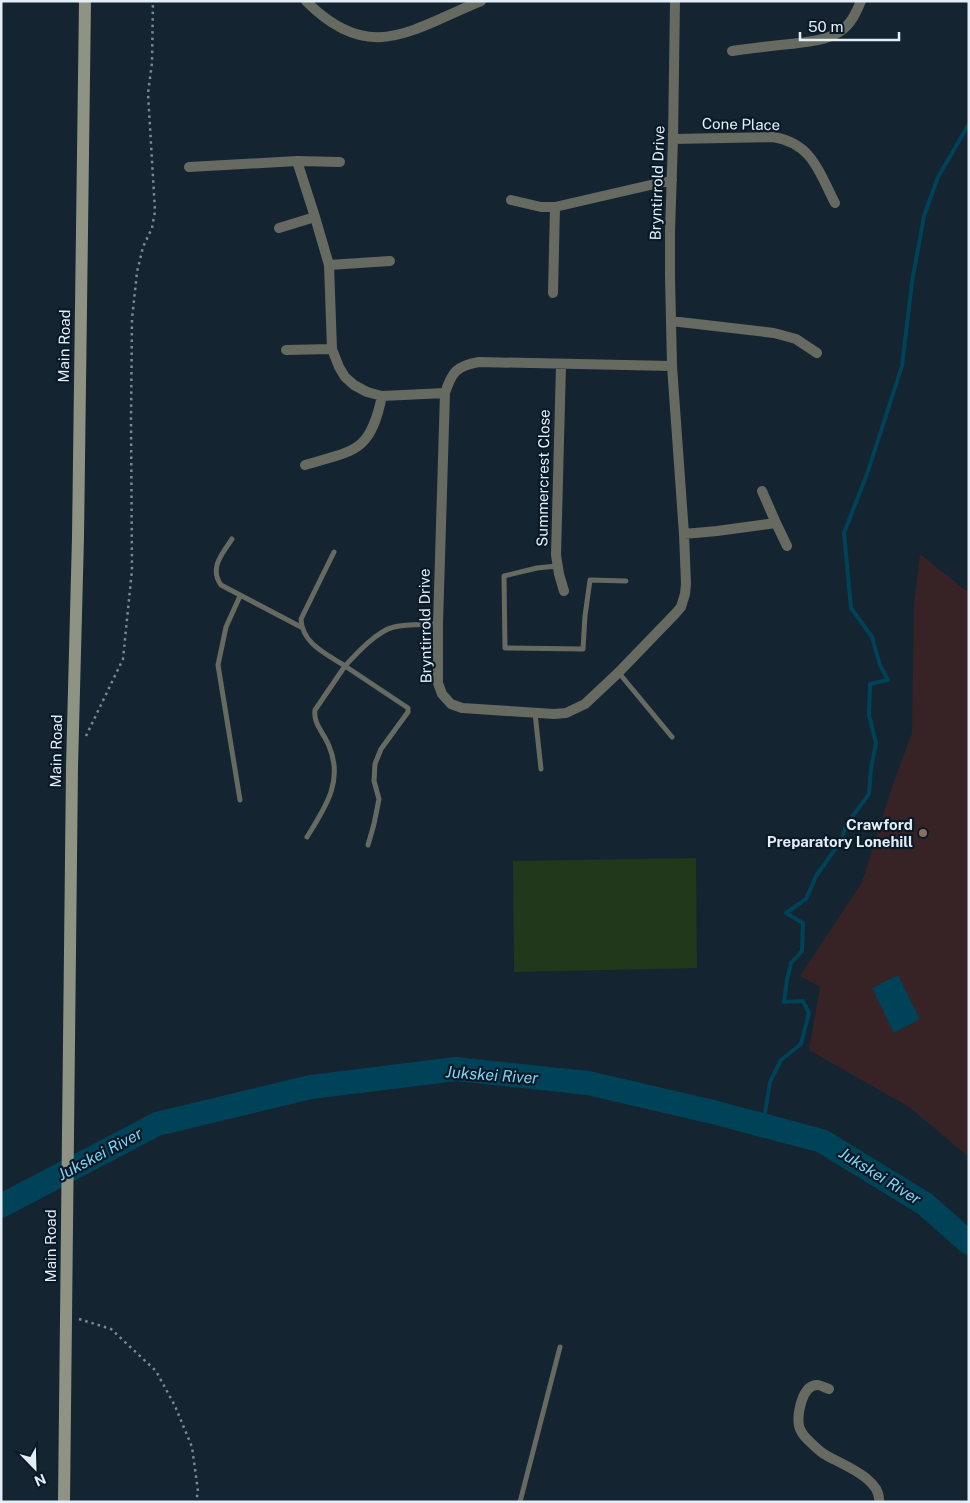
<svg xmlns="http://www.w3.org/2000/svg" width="970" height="1503" font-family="'Public Sans',sans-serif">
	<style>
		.education { fill: #372325 }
		.green { fill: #22381b }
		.water { fill: #004257 }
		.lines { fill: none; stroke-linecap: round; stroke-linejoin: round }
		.stream { stroke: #004257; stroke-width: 4 }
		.river { stroke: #004257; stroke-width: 24 }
		.path { stroke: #7b8994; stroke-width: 2.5; stroke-dasharray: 2.5 4; stroke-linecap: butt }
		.lane { stroke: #676a61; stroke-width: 5 }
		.street { stroke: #676a61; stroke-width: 10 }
		.secondary { stroke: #8f9384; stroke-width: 12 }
		.education-dot { fill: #8d6e63; stroke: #0a1a27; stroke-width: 2 }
		.labels { text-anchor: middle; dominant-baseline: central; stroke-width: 4.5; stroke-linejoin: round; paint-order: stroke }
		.street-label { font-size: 15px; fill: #e4eef7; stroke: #0a1a27 }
		.poi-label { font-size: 15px; font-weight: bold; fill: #e4eef7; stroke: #0a1a27; text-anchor: end }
		.water-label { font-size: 16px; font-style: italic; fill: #80d2f4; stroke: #0a1a27 }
	</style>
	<rect width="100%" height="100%" fill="#142431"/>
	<!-- education -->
	<path class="education" d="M920,554L969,593V1157L909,1107L809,1050L820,987L800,976L862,882L893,784L912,733L914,605Z"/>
	<!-- green -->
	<path class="green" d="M696,858L697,968L514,972L513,861Z"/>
	<!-- water -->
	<path class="water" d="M898,975L920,1019L894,1033L872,988Z"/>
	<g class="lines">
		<!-- stream -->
		<path class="stream" d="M763,1125L770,1082L781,1060L801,1044L809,1013L803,1001L784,1002L787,980L791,963L802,951L803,923L786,913L806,899L816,876L841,841L846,825L869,794L871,768L876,743L869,715L870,684L888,680L880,665L872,637L851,608L844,533L867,474L902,366L912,282L924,216L938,177L969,124"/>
		<!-- river -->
		<path class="river" d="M1,1206L157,1124L311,1087L456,1069L588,1083L713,1112L822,1141L925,1204L969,1243"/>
		<!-- path -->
		<path class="path" d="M86,736L123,659L132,570L131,420L132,319L137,272L143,247L152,228L155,211L148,93L152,63L153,1
			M79,1319L111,1329L156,1371L175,1406L192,1447L198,1491L196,1502"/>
		<!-- lane -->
		<path class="lane" d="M232,539C222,554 209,568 221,585L301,627
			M334,552L301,619C302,644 327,654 345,666C357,653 377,631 394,627C408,624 424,625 438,624
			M557,566L537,568L504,576L505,648L583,649L585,616L590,580L626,581
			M619,673L672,737
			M535,713L541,769
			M240,800L218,665L226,627L240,596
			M307,837C325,808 344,781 329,746C324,733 313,724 315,710L345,666L408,708V712L381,749L375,764L374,781L379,799L374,824L368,845
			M520,1502L560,1347"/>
		<!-- street -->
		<path class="street" d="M306,1C370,66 412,29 481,1
			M732,51C752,48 771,46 790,44C806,42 825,41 839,32C850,26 856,13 861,1
			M673,139L773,137C812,143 819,172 835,203
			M297,161L315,217L329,265L332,349L339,367L345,377L354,385L367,392L382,396L445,393
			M189,167L297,161L340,162
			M511,200L541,207H555L672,180
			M279,228L315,217
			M329,265L390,261
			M553,293L555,207
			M671,321L774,333L796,339L817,353
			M286,350L332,349
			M561,365L556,555L559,574L564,591
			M672,366L479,362C456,366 452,372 445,393L438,624V683L442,694L451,704L462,708L554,714L566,713L585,704L618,673L675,614L681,607L685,594L686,584L684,534L672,366L670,276V232L673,139L675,1
			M305,465C355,450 370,453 382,396
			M762,491L776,523
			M684,534L717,531L776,523L787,546
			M829,1389C826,1388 822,1386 818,1385C802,1384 797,1414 799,1426C800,1430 804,1436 807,1439C812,1444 818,1450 824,1454C840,1464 882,1478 879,1502"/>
		<!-- secondary -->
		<path class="secondary" d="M64,1502L72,767L78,537L85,1"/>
	</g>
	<!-- markers -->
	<circle class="education-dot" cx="923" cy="833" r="5"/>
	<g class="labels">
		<!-- street labels -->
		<g class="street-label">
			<text transform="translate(741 124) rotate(1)">Cone Place</text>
			<text transform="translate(657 183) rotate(-88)">Bryntirrold Drive</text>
			<text transform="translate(64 346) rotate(-89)">Main Road</text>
			<text transform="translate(543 478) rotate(-89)">Summercrest Close</text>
			<text transform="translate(425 626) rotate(-91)">Bryntirrold Drive</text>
			<text transform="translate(56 751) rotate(-89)">Main Road</text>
			<text transform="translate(50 1246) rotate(-90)">Main Road</text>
		</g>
		<!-- poi labels -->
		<g class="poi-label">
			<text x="913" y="824">Crawford<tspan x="913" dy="17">Preparatory Lonehill</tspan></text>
		</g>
		<!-- water labels -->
		<g class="water-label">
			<text transform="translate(492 1075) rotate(4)">Jukskei River</text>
			<text transform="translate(100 1154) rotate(-28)">Jukskei River</text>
			<text transform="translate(880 1176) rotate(32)">Jukskei River</text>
		</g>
	</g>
	<!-- border -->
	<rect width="970" height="1503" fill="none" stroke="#e4eef7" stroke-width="5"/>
	<!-- north arrow -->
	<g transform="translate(35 1468) rotate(157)" stroke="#0a1a27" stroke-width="4" paint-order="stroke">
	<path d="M0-4L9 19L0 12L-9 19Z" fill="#e4eef7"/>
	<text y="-8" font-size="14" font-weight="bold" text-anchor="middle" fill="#e4eef7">N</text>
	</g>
	<!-- scale -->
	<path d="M800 32v8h99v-8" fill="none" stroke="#e4eef7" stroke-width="2.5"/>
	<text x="808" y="32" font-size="15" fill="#e4eef7" stroke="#0a1a27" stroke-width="4" paint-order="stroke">50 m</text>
</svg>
